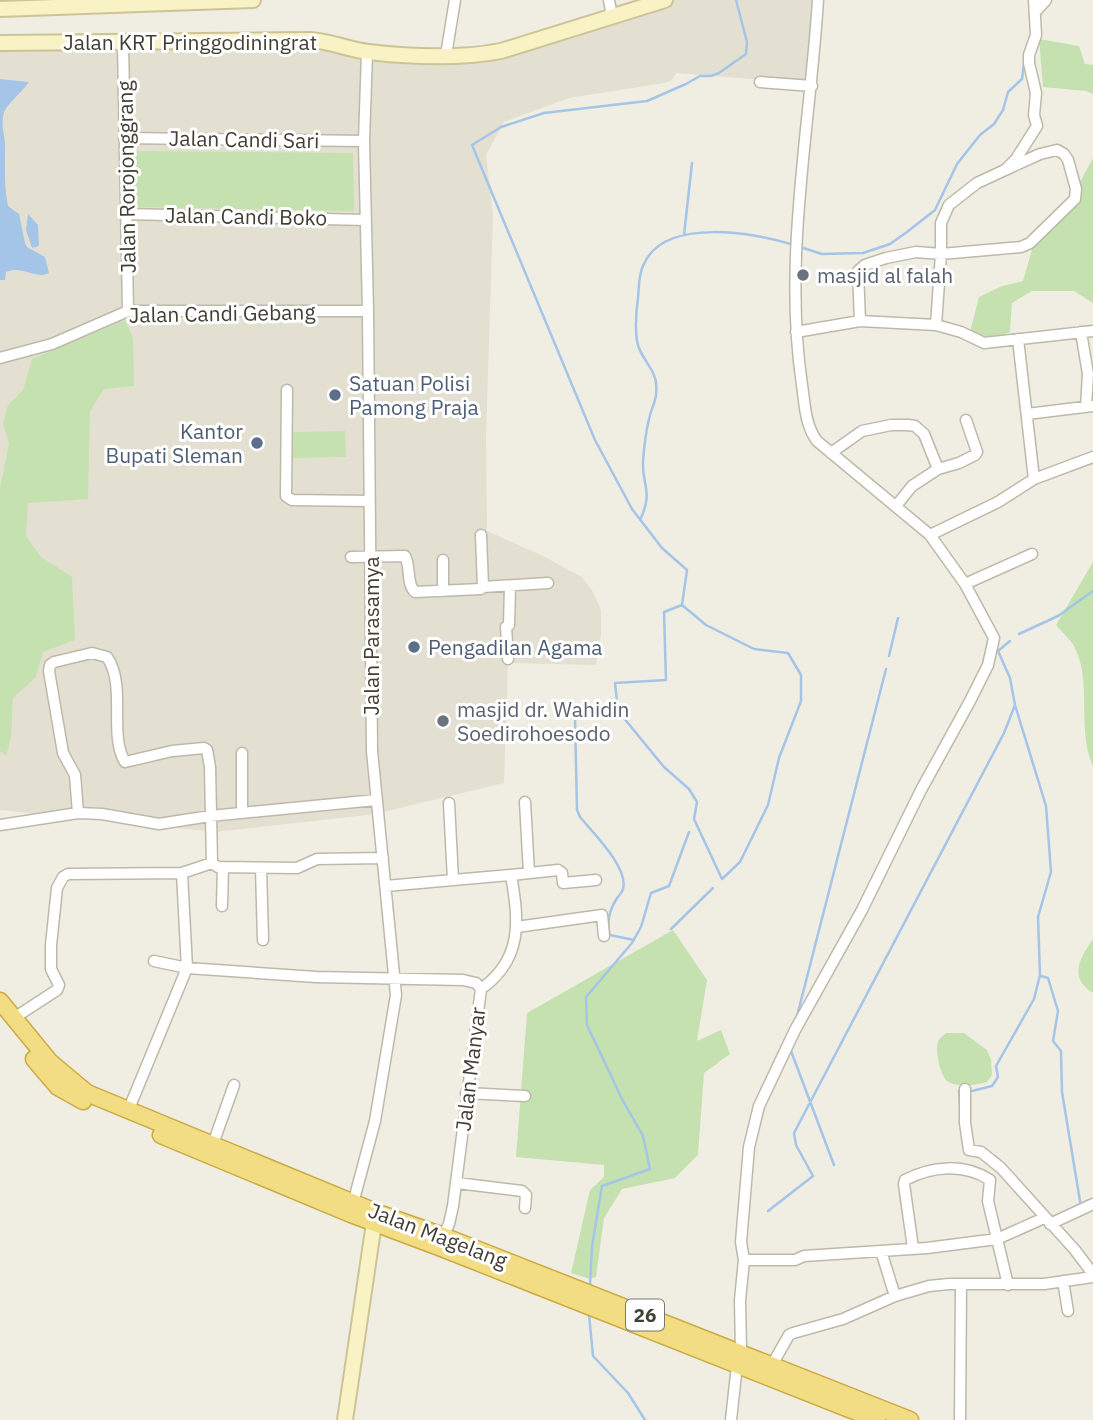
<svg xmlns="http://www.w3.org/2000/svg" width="1093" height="1420" font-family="'IBM Plex Sans',sans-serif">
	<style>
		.residential { fill: #e3e0d2 }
		.green { fill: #c5e1b0 }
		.water { fill: #a4c4e8 }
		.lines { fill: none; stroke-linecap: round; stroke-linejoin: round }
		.stream { stroke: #a4c4e8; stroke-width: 2.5 }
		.minor-casing { stroke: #bdb9aa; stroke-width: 13 }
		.secondary-casing { stroke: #ccc497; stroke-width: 18 }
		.trunk-casing { stroke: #cdaa41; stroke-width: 19 }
		.minor { stroke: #fff; stroke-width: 10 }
		.secondary { stroke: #f9f2c5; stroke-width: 14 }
		.trunk { stroke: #f2dc84; stroke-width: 16 }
		.worship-dot { fill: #6b7280; stroke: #fff; stroke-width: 2.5 }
		.service-dot { fill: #5c6f8a; stroke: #fff; stroke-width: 2.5 }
		.labels { text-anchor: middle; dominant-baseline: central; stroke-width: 6; stroke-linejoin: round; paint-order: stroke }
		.shield { fill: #fff; stroke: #7a7871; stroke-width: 2 }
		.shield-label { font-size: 19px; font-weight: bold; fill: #413e34 }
		.street-label { font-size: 21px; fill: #413e34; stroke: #fff }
		.worship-label { font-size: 21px; fill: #5b616d; stroke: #fff; text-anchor: start }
		.service-label { font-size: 21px; fill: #4e5e75; stroke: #fff; text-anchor: start }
	</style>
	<rect width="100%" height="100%" fill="#f0eee3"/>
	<!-- residential -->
	<path class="residential" d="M665,0H819L812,84L676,73L672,80L664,83L569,98L504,122L486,155L493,215L486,437L487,531L541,555L582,577L593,592L601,610V634L596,665L508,663L504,783L375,814L216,832L0,810V44L347,46L473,55Z"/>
	<!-- green -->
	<path class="green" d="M1039,39L1079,46L1085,64L1093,65V94L1086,91L1043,87Z
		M134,151L353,153L354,211L134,207Z
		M1093,158V303L1074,291H1032L1012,303L1010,332C996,339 985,337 970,332L979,297L1002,286L1023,281L1033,246L1057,224Z
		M125,320L133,338L134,386L104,389L90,411L88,499L28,503L26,536L41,557L72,577L75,640L43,652L36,677L13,698C11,718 14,736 6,755L0,752V488L9,444L3,424L8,405L23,390L32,359Z
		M345,431L346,457L292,458V432Z
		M1093,562V766C1076,729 1093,682 1074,646C1070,639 1062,632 1056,625Z
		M673,930L707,980L697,1041L721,1030L730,1054L704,1073L698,1155L675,1178L622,1189L604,1218L596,1277L590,1279L571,1273L590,1190L604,1177V1165L516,1157L527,1013Z
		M1093,939V993C1068,977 1080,958 1093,939Z
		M946,1033H964L987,1050L991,1060L992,1075L987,1082C977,1085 957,1088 947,1081C940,1075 935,1051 938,1042C940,1037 943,1036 946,1033Z"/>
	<!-- water -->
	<path class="water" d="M0,79L29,82C22,92 9,102 4,112C0,128 6,136 5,150C5,170 4,186 8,206L19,214L25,243L27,247L45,257L49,273C34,280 24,265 6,272L5,280H0Z
		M28,214L38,225L39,246L32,248L26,230Z"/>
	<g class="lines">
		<!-- stream -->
		<path class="stream" d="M684,235L692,163
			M800,247L822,254L863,253L890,244L907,232L935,210L957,164L980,135L994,124L1003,110L1008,92L1022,79L1025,56
			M641,518C653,491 642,486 643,461C644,448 646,432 649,419C652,405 658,400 656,383C655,368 639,357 637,341C635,327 636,312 638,298C639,286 639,272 645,262C667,217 756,233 794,245
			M682,605L664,612L666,680L615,683L618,711L664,767L689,789L697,802L694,819L722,879L740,862L768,805L779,758L801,701V675L788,653L754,649L706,625L682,605L687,570L662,548L632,509L595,440L472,145L501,127L544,113L647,101L686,84L700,76H711L719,73L746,54L747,42L736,0
			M1019,634L1058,616L1093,591
			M889,656L898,618
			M575,718L577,810L580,817C593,833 629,868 623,889C623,891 618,897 617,898C610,909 606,922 610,935L634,940
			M671,929L713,888
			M1041,976L1048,978L1058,1011L1053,1041L1061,1051L1062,1092L1081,1207
			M797,1016L886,669
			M791,1051L834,1165
			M959,1091L960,1105
			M972,1091L992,1086L998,1077L996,1066L1034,999L1040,975L1038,917L1051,872L1046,806L1015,705
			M995,1156L1001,1162
			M768,1211L813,1176L796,1145L794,1133L1004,733L1015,705L1010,678L998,651L1010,641
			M590,1286L592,1246L602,1186L650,1169L643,1136L622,1099L587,1025L586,997L632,943L641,927L651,893L669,886L689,832
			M589,1314L593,1356L628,1393L645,1420"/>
		<defs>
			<path id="minor" d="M609,0L612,17
				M1035,12L1046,0
				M123,43L128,311
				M446,55L455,0
				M760,82L812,86
				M124,138L364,141
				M127,214L365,220
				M860,321L858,271L865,265L886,258L916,252L941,254L1021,247L1030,243L1075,199L1076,189L1068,160L1064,154L1057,150L1040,154L1005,170
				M936,325L941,254V223L949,205L977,183L1005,170L1016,159L1037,126L1034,115L1036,93L1029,63V55L1036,35L1034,0
				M796,332L860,321L936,325L961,332L984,343L1093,331
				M1081,332L1088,374L1086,407
				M0,358L52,344L128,311H368
				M287,390L286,496L292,500L369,501
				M1027,414L1093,406
				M831,453L862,431L891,425H908L915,426L924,434L938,469L912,486L896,506
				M938,469L959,463L975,455L977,452L966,420
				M1034,479L1093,457
				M930,535L998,502L1034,479L1018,339
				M351,557L405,556C411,567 406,584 415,592L481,589L483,587L481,535
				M443,560V591
				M965,584L1032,554
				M483,587L548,583
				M508,659L506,627L509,625L510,587
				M525,802L529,873
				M78,813L75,775L63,753L49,671L50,665L54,662L92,653L107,657C127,686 108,734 125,762L172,751L204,748L207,750L210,767L212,863
				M242,813V753
				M0,825L78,813L102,814L159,824L210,816L376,800
				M261,868L263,940
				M511,875L558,870L562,873L563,883L596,880
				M453,880L511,875C519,921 523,959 481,989
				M386,886L453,880L449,803
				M222,906L223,867
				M517,927L602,915L604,936
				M154,961L187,968L182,873
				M14,1018L57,990L59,985L51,969V945L57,888L63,877L68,874L182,873L212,863L218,867L297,868L317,859L383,858
				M965,1089V1123L969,1150L981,1152L1001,1168L1075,1250L1093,1274
				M466,1093L525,1096
				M128,1111L187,968L316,977L463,980L476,983L481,989L453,1206L449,1224L443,1236
				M213,1144L234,1085
				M457,1183L522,1191L526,1195L525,1208
				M352,1207L375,1121L396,995L372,751L368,311L364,141L367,52
				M1050,1224L1093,1204
				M913,1248L904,1184L905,1180C932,1166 964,1163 990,1180L988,1201L1008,1285
				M881,1251L895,1296
				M744,1260H795L804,1256L927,1248L997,1239L1044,1218
				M1063,1281L1068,1311
				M741,1352L740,1300L744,1260L741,1242L749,1147L759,1106L795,1030L862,910L921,790L970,701L988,665L994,638L965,584L930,535L817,441C805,425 805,405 802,385C783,258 810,128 818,0
				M772,1365L789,1335L793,1333L843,1319L895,1296L929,1286L949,1284H1044L1093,1277
				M731,1420L737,1365
				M960,1420L961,1284"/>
			<path id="secondary" d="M0,9L253,0
				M0,43L310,40C331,41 349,50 369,52C412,57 459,59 501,51L665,0
				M345,1420L374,1223L377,1214"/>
			<path id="trunk" d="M0,1001L50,1062L87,1093L378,1213L443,1236L910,1420
				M34,1059L58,1087L83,1101
				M161,1135L351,1214L439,1247L877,1420"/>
		</defs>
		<!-- minor casing -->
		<use href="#minor" class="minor-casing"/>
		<!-- secondary casing -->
		<use href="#secondary" class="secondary-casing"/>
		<!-- trunk casing -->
		<use href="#trunk" class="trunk-casing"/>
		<!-- minor -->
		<use href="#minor" class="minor"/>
		<!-- secondary -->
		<use href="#secondary" class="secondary"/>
		<!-- trunk -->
		<use href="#trunk" class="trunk"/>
	</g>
	<!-- markers -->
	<g class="worship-dot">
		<circle cx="803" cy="275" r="7"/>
		<circle cx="443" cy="721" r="7"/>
	</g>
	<g class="service-dot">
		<circle cx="335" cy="395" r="7"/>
		<circle cx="257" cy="443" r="7"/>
		<circle cx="414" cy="647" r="7"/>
	</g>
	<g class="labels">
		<!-- shield labels -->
		<rect class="shield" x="626" y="1299.5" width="38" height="31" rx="5"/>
		<g class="shield-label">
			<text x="645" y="1315">26</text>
		</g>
		<!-- street labels -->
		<g class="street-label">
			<text x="190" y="42">Jalan KRT Pringgodiningrat</text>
			<text transform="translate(244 139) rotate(1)">Jalan Candi Sari</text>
			<text transform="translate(126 177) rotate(-91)">Jalan Rorojonggrang</text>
			<text transform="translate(246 216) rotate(1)">Jalan Candi Boko</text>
			<text transform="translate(222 313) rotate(-1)">Jalan Candi Gebang</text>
			<text transform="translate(371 636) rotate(-90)">Jalan Parasamya</text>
			<text transform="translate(470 1069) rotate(-83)">Jalan Manyar</text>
			<text transform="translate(438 1235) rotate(21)">Jalan Magelang</text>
		</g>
		<!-- worship labels -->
		<g class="worship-label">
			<text x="817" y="275">masjid al falah</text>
			<text x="457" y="709">masjid dr. Wahidin<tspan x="457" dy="24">Soedirohoesodo</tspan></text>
		</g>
		<!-- service labels -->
		<g class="service-label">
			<text x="349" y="383">Satuan Polisi<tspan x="349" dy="24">Pamong Praja</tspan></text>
			<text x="243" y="431" text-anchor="end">Kantor<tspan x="243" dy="24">Bupati Sleman</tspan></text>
			<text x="428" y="647">Pengadilan Agama</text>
		</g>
	</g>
</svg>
